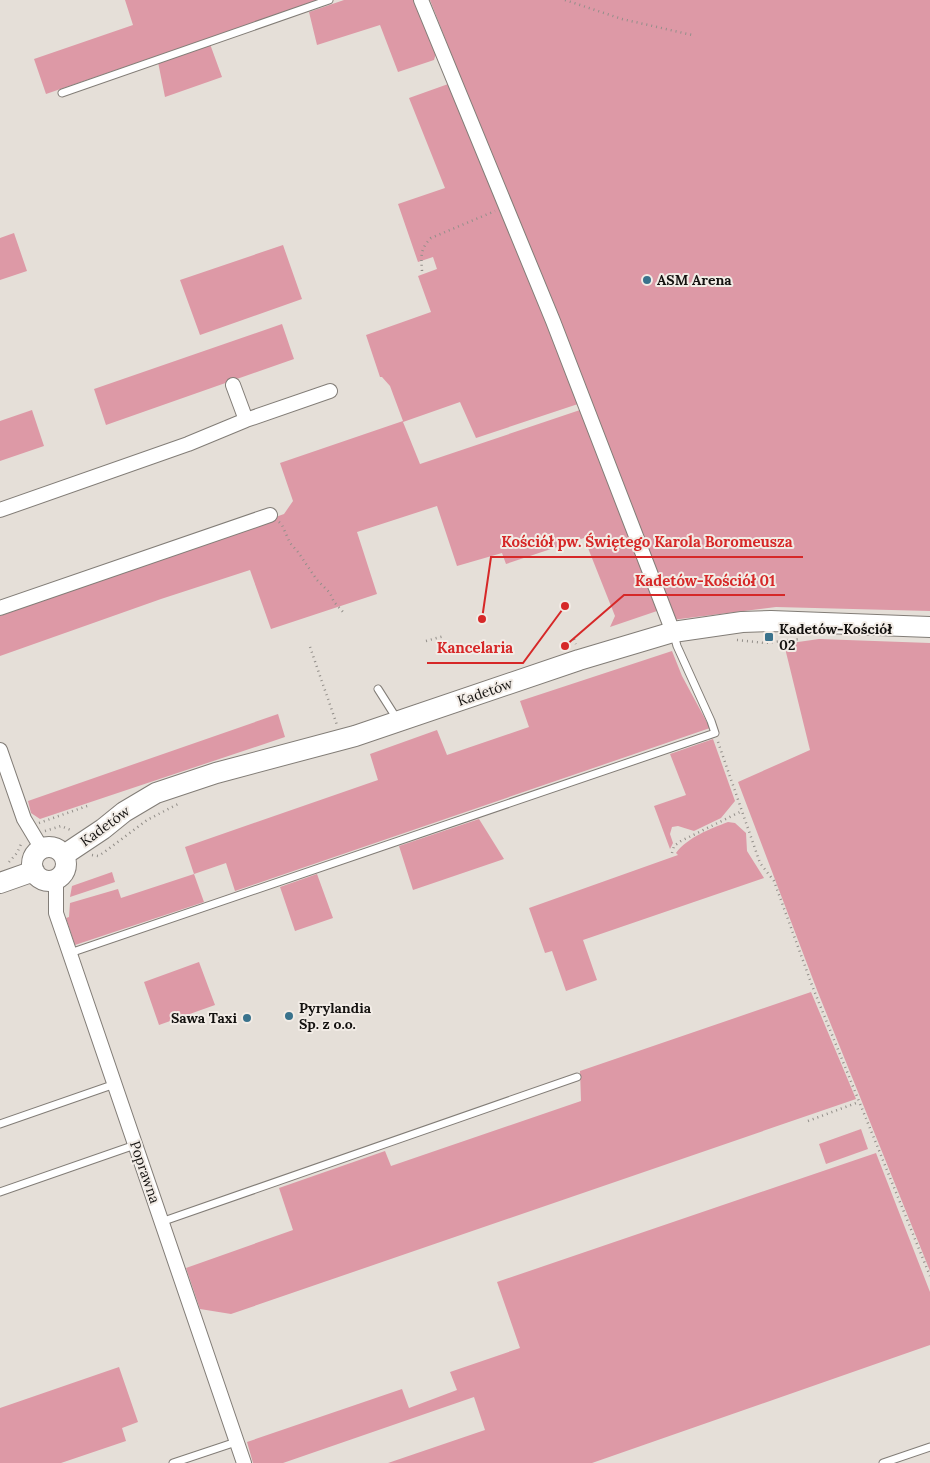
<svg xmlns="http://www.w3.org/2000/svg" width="930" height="1463" font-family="Lora,serif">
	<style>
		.green { fill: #dd99a6 }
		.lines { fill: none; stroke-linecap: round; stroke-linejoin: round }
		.lane-casing { stroke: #827d77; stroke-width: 9 }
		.street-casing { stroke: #827d77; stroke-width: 16 }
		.secondary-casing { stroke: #827d77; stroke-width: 22 }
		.path { stroke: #938f8a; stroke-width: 2.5; stroke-dasharray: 1 4; stroke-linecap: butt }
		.lane { stroke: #fff; stroke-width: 7 }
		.street { stroke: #fff; stroke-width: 14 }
		.secondary { stroke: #fff; stroke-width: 20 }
		.poi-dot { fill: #39728c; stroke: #f2ece6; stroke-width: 2 }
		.labels { text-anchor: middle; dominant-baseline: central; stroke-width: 4; stroke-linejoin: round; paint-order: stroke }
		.poi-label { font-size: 14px; font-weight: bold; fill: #141210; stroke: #f2ece6; text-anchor: start }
		.street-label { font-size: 14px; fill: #141210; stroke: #f2ece6 }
		.leader { fill: none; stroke: #d62828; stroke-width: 2 }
		.callout-dot { fill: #d62828; stroke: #f2ece6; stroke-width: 2 }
		.callout-label { font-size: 15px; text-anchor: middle; font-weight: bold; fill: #d62828; stroke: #f2ece6; stroke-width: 4; stroke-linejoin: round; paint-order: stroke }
	</style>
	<rect width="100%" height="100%" fill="#e5dfd8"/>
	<!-- green -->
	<path class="green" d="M125,0H319L46,94L34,59L133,25Z
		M344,0H418L437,50L434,60L398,72L380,25L317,45L309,12Z
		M430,0H930V611L776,607L672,620Z
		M210,44L222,77L165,97L158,62Z
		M451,83L578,404L476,438L460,402L403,422L420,464L580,410L657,611L610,627L615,616L584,538L506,564L502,553L457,566L437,506L357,532L377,594L271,629L250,570L161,599L0,656V616L284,514L293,501L280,463L403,421L390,386L382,377H380L366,335L431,312L418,276L437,269L433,257L418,262L398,204L445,188L409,98Z
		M14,233L27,271L0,280V238Z
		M283,245L302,299L200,335L180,280Z
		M282,324L294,359L106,425L94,389Z
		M32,410L44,446L0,461V421Z
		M819,639L930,643V1271L817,990L738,782L810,750L784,644Z
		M672,651L682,676L710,728L235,891L226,863L194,874L204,902L75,945L66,918L69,917L70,903L118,889L121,898L194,874L185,847L378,780L370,754L437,730L447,755L529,727L520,701Z
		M278,714L285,737L40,819L31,813L28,801Z
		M713,739L735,801L721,818L694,831L678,826L672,827L670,834L673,843L670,849L654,806L686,795L670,754Z
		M479,819L504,859L413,890L399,846Z
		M728,822L735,823L746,833L747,851L764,878L583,940L597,980L566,991L552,951L545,953L529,908L678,855L676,853C688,837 710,829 728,822Z
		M112,872L115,882L70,897L72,886Z
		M317,874L333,918L295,931L280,887Z
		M199,962L215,1005L159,1025L144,982Z
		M811,992L856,1099L231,1314L200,1309L186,1268L293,1230L279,1188L385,1151L391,1166L581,1101L580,1071Z
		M861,1129L868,1149L826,1164L819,1144Z
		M876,1153L930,1292V1345L592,1463H388L485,1430L474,1397L283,1463H253L247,1442L402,1389L409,1408L457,1390L450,1372L520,1348L497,1282Z
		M119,1367L138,1422L122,1428L126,1441L61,1463H0V1408Z"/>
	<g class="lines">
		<defs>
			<path id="lane" d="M62,93L329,0
				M378,689L397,719
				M70,953L715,733L711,721L677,646L674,635
				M0,1124L115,1084
				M0,1192L135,1145
				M161,1222L577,1077
				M173,1463L236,1442
				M883,1463L930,1447"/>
			<path id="street" d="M421,0L553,321L673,632
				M233,385L246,420
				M0,510L188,444L246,420L330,391
				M0,608L270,515
				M0,750L24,819L42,849
				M56,880V913L244,1463"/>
			<path id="secondary" d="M32 864a17 17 0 1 1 34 0a17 17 0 1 1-34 0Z
				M64,855L103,829L124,812L156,793L216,773L355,736L579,660L673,632L742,622L771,621L930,627
				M0,883L34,871"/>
		</defs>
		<!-- lane casing -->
		<use href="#lane" class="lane-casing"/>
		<!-- street casing -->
		<use href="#street" class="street-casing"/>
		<!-- secondary casing -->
		<use href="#secondary" class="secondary-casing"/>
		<!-- path -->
		<path class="path" d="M565,0L622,19L692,35
			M422,271C421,256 420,249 431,238L495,211
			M279,522L282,525L290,543L298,552L317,580L330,593L334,602L344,613
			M574,639L576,644
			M737,640L765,643L799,639
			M426,641L444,636
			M310,647L337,725
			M718,742L760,863L774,881L813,988L930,1276
			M39,823L90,805
			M45,831L61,826L73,831
			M672,853L674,846L681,841L740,812
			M92,855L98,856L103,853L147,820L180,803
			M9,862L17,853L22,842
			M808,1121L859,1102"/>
		<!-- lane -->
		<use href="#lane" class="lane"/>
		<!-- street -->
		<use href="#street" class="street"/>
		<!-- secondary -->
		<use href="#secondary" class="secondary"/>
	</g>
	<!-- markers -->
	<g class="poi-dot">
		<circle cx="647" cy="280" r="5"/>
		<rect x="764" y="632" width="10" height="10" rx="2.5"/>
		<circle cx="289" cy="1016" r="5"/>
		<circle cx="247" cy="1018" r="5"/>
	</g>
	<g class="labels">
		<!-- poi labels -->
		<g class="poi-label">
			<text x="657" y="280">ASM Arena</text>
			<text x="779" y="629">Kadetów-Kościół<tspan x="779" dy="16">02</tspan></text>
			<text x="299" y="1008">Pyrylandia<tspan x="299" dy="16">Sp. z o.o.</tspan></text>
			<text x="237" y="1018" text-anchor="end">Sawa Taxi</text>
		</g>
		<!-- street labels -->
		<g class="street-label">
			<text transform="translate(485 692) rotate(-19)">Kadetów</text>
			<text transform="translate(105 826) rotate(-36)">Kadetów</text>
			<text transform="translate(145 1172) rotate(71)">Poprawna</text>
		</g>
	</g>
	<!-- callouts -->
	<path class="leader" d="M482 619L491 557H803M565 646L624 595H785M565 606L523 663H427"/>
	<g class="callout-dot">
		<circle cx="482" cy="619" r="5"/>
		<circle cx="565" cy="646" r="5"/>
		<circle cx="565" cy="606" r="5"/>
	</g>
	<g class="callout-label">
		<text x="647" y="547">Kościół pw. Świętego Karola Boromeusza</text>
		<text x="705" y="586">Kadetów-Kościół 01</text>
		<text x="475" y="653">Kancelaria</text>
	</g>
</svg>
